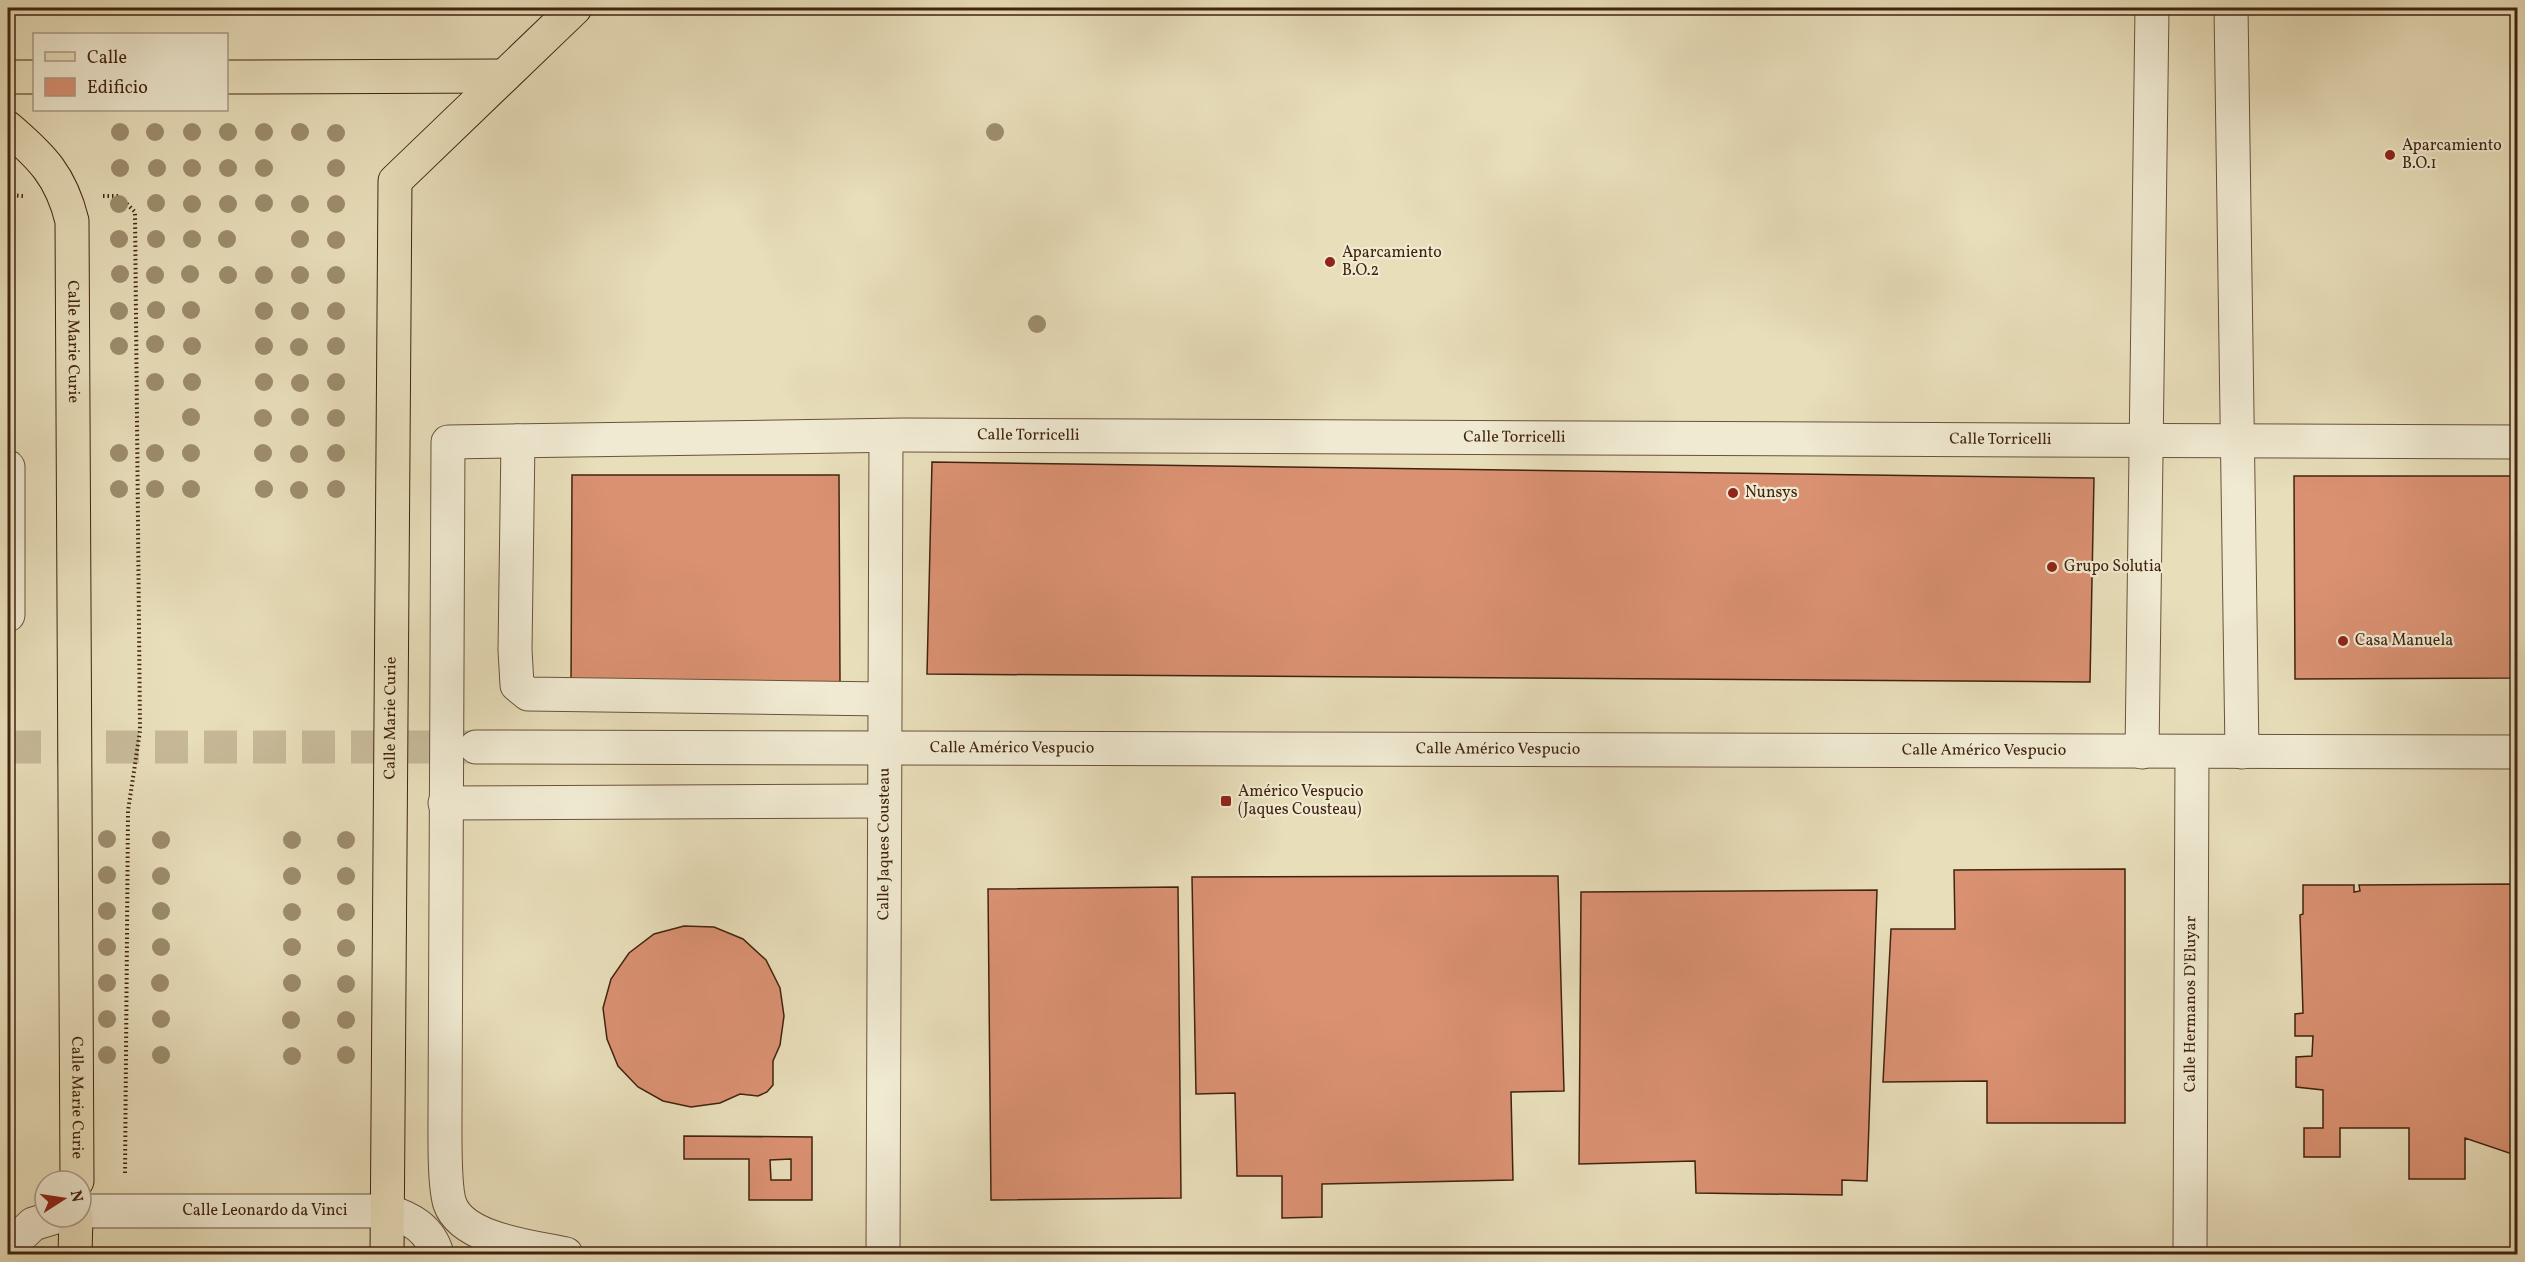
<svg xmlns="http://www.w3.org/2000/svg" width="2525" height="1262" font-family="Vollkorn,serif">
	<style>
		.building { fill: #da9172; stroke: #41230f; stroke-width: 1.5; fill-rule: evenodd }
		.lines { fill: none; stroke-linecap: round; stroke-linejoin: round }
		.minor-tunnel { stroke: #c7b998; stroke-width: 33; stroke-dasharray: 33 16; stroke-linecap: butt }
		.minor-casing { stroke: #6b523a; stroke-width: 35 }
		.major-casing { stroke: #41230f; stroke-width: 35 }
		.path { stroke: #41230f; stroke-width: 4; stroke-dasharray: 1.5 3; stroke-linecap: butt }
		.minor { stroke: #f0ead2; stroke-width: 33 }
		.major { stroke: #e8deba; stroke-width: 33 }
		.tree { fill: #9d8d6d }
		.poi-dot { fill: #8f2418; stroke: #f0ead2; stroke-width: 2 }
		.labels { text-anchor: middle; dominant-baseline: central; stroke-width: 4.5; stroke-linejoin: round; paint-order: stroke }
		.poi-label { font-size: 16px; fill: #41230f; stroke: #f0ead2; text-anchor: start }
		.street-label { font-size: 16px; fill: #41230f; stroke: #f0ead2 }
	</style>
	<rect width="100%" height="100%" fill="#e8deba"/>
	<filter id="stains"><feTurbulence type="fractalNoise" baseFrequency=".00333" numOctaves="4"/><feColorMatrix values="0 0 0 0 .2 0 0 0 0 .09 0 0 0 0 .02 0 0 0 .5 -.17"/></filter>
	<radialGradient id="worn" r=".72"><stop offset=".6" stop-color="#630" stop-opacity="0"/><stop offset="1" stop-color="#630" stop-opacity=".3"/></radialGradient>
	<!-- building -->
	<path class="building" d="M932,462L2094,478L2090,682L927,674Z
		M572,475H839L840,683L571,687Z
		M2294,476H2518V678L2295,679Z
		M2125,869V1123H1987V1081L1883,1082L1891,929H1955L1954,870Z
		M1558,876L1564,1091L1511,1092L1513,1180L1322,1184V1217L1282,1218V1176H1237L1235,1093L1196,1094L1192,877Z
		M2514,884V891H2518V1156L2465,1138V1179H2409V1128H2340V1157H2304V1128H2323V1090L2296,1087V1057L2312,1056L2313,1036H2295V1014L2303,1013L2300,915L2303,914V885H2354V892L2360,891L2359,885Z
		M1178,887L1181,1198L991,1200L988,889Z
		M1877,890L1867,1181L1842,1180V1195L1696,1193L1695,1161L1579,1164L1581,892Z
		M684,926L714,927L743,939L766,960L780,988L784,1016L780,1045L773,1061V1085L767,1092L758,1096L740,1094L720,1103L691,1107L663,1101L638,1087L618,1066L607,1039L603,1008L611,979L629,953L654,934Z
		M684,1136L812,1137V1200H749V1159H684ZM791,1159V1180H771L770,1160Z"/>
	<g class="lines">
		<!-- minor-tunnel -->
		<path class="minor-tunnel" d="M8,747H474"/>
		<defs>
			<g id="minor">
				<path d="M2231,8L2242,752"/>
				<path d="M518,441L515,650L517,685L528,694L883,699"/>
				<path d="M8,467V615"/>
				<path id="s1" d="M476,747L2518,752"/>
				<path d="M2142,752L2152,8"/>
				<path d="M445,803L882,801"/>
				<path id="s2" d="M81,1211H387C411,1218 430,1229 437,1254"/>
				<path d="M8,1248L33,1224L56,1217"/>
				<path id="s3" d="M566,1254C533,1247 463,1240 450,1204C444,1187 445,1135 445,1115L448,442L904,435L2518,442"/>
				<path id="s4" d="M883,1254L886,436"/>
				<path id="s5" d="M2190,1254L2192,752"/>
			</g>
			<g id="major">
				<path d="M8,77H34"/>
				<path d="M226,77L504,76"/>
				<path id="s6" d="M8,128C42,157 61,176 72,221L77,1181"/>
				<path d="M75,1254L76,1217"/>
				<path id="s7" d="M387,1254L395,181L575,8"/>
			</g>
		</defs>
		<!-- minor casing -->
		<use href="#minor" class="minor-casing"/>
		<!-- major casing -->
		<use href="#major" class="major-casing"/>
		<!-- path -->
		<path class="path" d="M8,195L23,196
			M103,196H119L135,212L140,731L128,811L125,1176"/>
		<!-- minor -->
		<use href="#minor" class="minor"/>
		<!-- major -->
		<use href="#major" class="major"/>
	</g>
	<!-- trees -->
	<g class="tree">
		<circle cx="120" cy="132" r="9"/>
		<circle cx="155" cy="132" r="9"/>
		<circle cx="192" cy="132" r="9"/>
		<circle cx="228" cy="132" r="9"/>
		<circle cx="264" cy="132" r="9"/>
		<circle cx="300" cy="132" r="9"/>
		<circle cx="995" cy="132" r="9"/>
		<circle cx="336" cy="133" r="9"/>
		<circle cx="120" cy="168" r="9"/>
		<circle cx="157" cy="168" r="9"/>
		<circle cx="192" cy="168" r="9"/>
		<circle cx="228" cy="168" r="9"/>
		<circle cx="264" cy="168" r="9"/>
		<circle cx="336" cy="168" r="9"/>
		<circle cx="156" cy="203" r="9"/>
		<circle cx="264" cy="203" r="9"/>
		<circle cx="119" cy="204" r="9"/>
		<circle cx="192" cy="204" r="9"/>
		<circle cx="228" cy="204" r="9"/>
		<circle cx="300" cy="204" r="9"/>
		<circle cx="336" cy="204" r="9"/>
		<circle cx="119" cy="239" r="9"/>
		<circle cx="156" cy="239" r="9"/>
		<circle cx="192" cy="239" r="9"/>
		<circle cx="227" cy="239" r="9"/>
		<circle cx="300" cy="239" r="9"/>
		<circle cx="336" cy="240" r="9"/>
		<circle cx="120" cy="274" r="9"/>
		<circle cx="190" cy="274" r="9"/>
		<circle cx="155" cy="275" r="9"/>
		<circle cx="228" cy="275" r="9"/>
		<circle cx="264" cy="275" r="9"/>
		<circle cx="300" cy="275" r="9"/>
		<circle cx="336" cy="275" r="9"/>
		<circle cx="156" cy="310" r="9"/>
		<circle cx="191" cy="310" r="9"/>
		<circle cx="119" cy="311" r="9"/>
		<circle cx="264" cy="311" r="9"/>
		<circle cx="300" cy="311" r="9"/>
		<circle cx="336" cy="311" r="9"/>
		<circle cx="1037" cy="324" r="9"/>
		<circle cx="155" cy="344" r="9"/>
		<circle cx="119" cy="346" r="9"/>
		<circle cx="192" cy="346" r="9"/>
		<circle cx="264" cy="346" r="9"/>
		<circle cx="336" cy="346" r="9"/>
		<circle cx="299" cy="347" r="9"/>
		<circle cx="155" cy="382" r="9"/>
		<circle cx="192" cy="382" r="9"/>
		<circle cx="264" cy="382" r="9"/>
		<circle cx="336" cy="382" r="9"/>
		<circle cx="300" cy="383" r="9"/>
		<circle cx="191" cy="417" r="9"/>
		<circle cx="300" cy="417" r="9"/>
		<circle cx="263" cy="418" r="9"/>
		<circle cx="336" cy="418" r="9"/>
		<circle cx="119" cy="453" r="9"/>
		<circle cx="155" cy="453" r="9"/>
		<circle cx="191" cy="453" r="9"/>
		<circle cx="263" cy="453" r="9"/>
		<circle cx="336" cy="453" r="9"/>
		<circle cx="299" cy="454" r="9"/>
		<circle cx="119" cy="489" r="9"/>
		<circle cx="155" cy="489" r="9"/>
		<circle cx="191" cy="489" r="9"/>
		<circle cx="264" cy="489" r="9"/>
		<circle cx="336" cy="489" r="9"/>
		<circle cx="299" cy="490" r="9"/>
		<circle cx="107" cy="839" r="9"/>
		<circle cx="161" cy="840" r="9"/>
		<circle cx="292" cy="840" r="9"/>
		<circle cx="346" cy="840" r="9"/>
		<circle cx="107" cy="875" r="9"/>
		<circle cx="161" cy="876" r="9"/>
		<circle cx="292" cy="876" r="9"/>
		<circle cx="346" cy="876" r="9"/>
		<circle cx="107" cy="911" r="9"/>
		<circle cx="161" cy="911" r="9"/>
		<circle cx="292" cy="912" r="9"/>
		<circle cx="346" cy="912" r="9"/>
		<circle cx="107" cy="947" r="9"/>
		<circle cx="161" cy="947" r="9"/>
		<circle cx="292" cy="947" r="9"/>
		<circle cx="346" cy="948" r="9"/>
		<circle cx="107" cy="983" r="9"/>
		<circle cx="160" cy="983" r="9"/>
		<circle cx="292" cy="983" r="9"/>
		<circle cx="346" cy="984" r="9"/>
		<circle cx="107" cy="1019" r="9"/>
		<circle cx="161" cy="1019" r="9"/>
		<circle cx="291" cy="1020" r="9"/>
		<circle cx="346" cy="1020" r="9"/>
		<circle cx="107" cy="1055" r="9"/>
		<circle cx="161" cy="1055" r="9"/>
		<circle cx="346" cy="1055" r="9"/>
		<circle cx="292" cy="1056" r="9"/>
	</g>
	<!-- markers -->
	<g class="poi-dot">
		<circle cx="2390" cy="155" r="6"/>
		<circle cx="1330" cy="262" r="6"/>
		<circle cx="1733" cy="493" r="6"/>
		<circle cx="2052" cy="567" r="6"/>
		<circle cx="2343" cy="641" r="6"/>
		<rect x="1220" y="795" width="12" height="12" rx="3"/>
	</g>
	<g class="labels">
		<!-- poi labels -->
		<g class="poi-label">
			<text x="2402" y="146">Aparcamiento<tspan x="2402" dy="18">B.O.1</tspan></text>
			<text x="1342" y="253">Aparcamiento<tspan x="1342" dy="18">B.O.2</tspan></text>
			<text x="1745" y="493">Nunsys</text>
			<text x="2064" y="567">Grupo Solutia</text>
			<text x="2355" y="641">Casa Manuela</text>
			<text x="1238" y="792">Américo Vespucio<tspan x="1238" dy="18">(Jaques Cousteau)</tspan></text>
		</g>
		<!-- street labels -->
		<g class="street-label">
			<text stroke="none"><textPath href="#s6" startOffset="236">Calle Marie Curie</textPath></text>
			<text stroke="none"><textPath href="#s3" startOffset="1474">Calle Torricelli</textPath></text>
			<text stroke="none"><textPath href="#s3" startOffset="1960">Calle Torricelli</textPath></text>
			<text stroke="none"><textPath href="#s3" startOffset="2446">Calle Torricelli</textPath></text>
			<text stroke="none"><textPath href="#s7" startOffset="536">Calle Marie Curie</textPath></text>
			<text stroke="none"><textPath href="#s1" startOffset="536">Calle Américo Vespucio</textPath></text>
			<text stroke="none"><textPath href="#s1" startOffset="1022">Calle Américo Vespucio</textPath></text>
			<text stroke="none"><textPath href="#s1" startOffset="1508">Calle Américo Vespucio</textPath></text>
			<text stroke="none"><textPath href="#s4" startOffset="410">Calle Jaques Cousteau</textPath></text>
			<text stroke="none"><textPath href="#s5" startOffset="250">Calle Hermanos D'Eluyar</textPath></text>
			<text stroke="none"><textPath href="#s6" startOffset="992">Calle Marie Curie</textPath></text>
			<text stroke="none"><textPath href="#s2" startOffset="184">Calle Leonardo da Vinci</textPath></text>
		</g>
	</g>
	<!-- margin -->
	<rect width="2525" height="1262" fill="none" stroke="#e8deba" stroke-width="30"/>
	<rect x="9" y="9" width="2507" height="1244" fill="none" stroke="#41230f" stroke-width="3"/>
	<rect x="15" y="15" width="2495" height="1232" fill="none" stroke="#41230f" stroke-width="1.5"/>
	<!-- legend -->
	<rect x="33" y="33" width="195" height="78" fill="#f0ead2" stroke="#aa9a84" stroke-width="1.5"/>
	<rect x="45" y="52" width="30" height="9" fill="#e8deba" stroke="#aa9a84" stroke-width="1.5"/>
	<text x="87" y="63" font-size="18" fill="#41230f">Calle</text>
	<rect x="45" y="78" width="30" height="18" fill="#da9172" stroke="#aa9a84" stroke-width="1.5"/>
	<text x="87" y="93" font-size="18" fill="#41230f">Edificio</text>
	<!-- north arrow -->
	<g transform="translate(63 1199) rotate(78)"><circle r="28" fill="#f0ead2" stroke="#aa9a84" stroke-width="1.5"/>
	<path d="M0-4.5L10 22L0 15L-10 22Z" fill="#8f2418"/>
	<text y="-9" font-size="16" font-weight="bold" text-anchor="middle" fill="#41230f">N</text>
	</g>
	<rect width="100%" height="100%" filter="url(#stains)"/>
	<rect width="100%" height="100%" fill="url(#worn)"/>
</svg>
